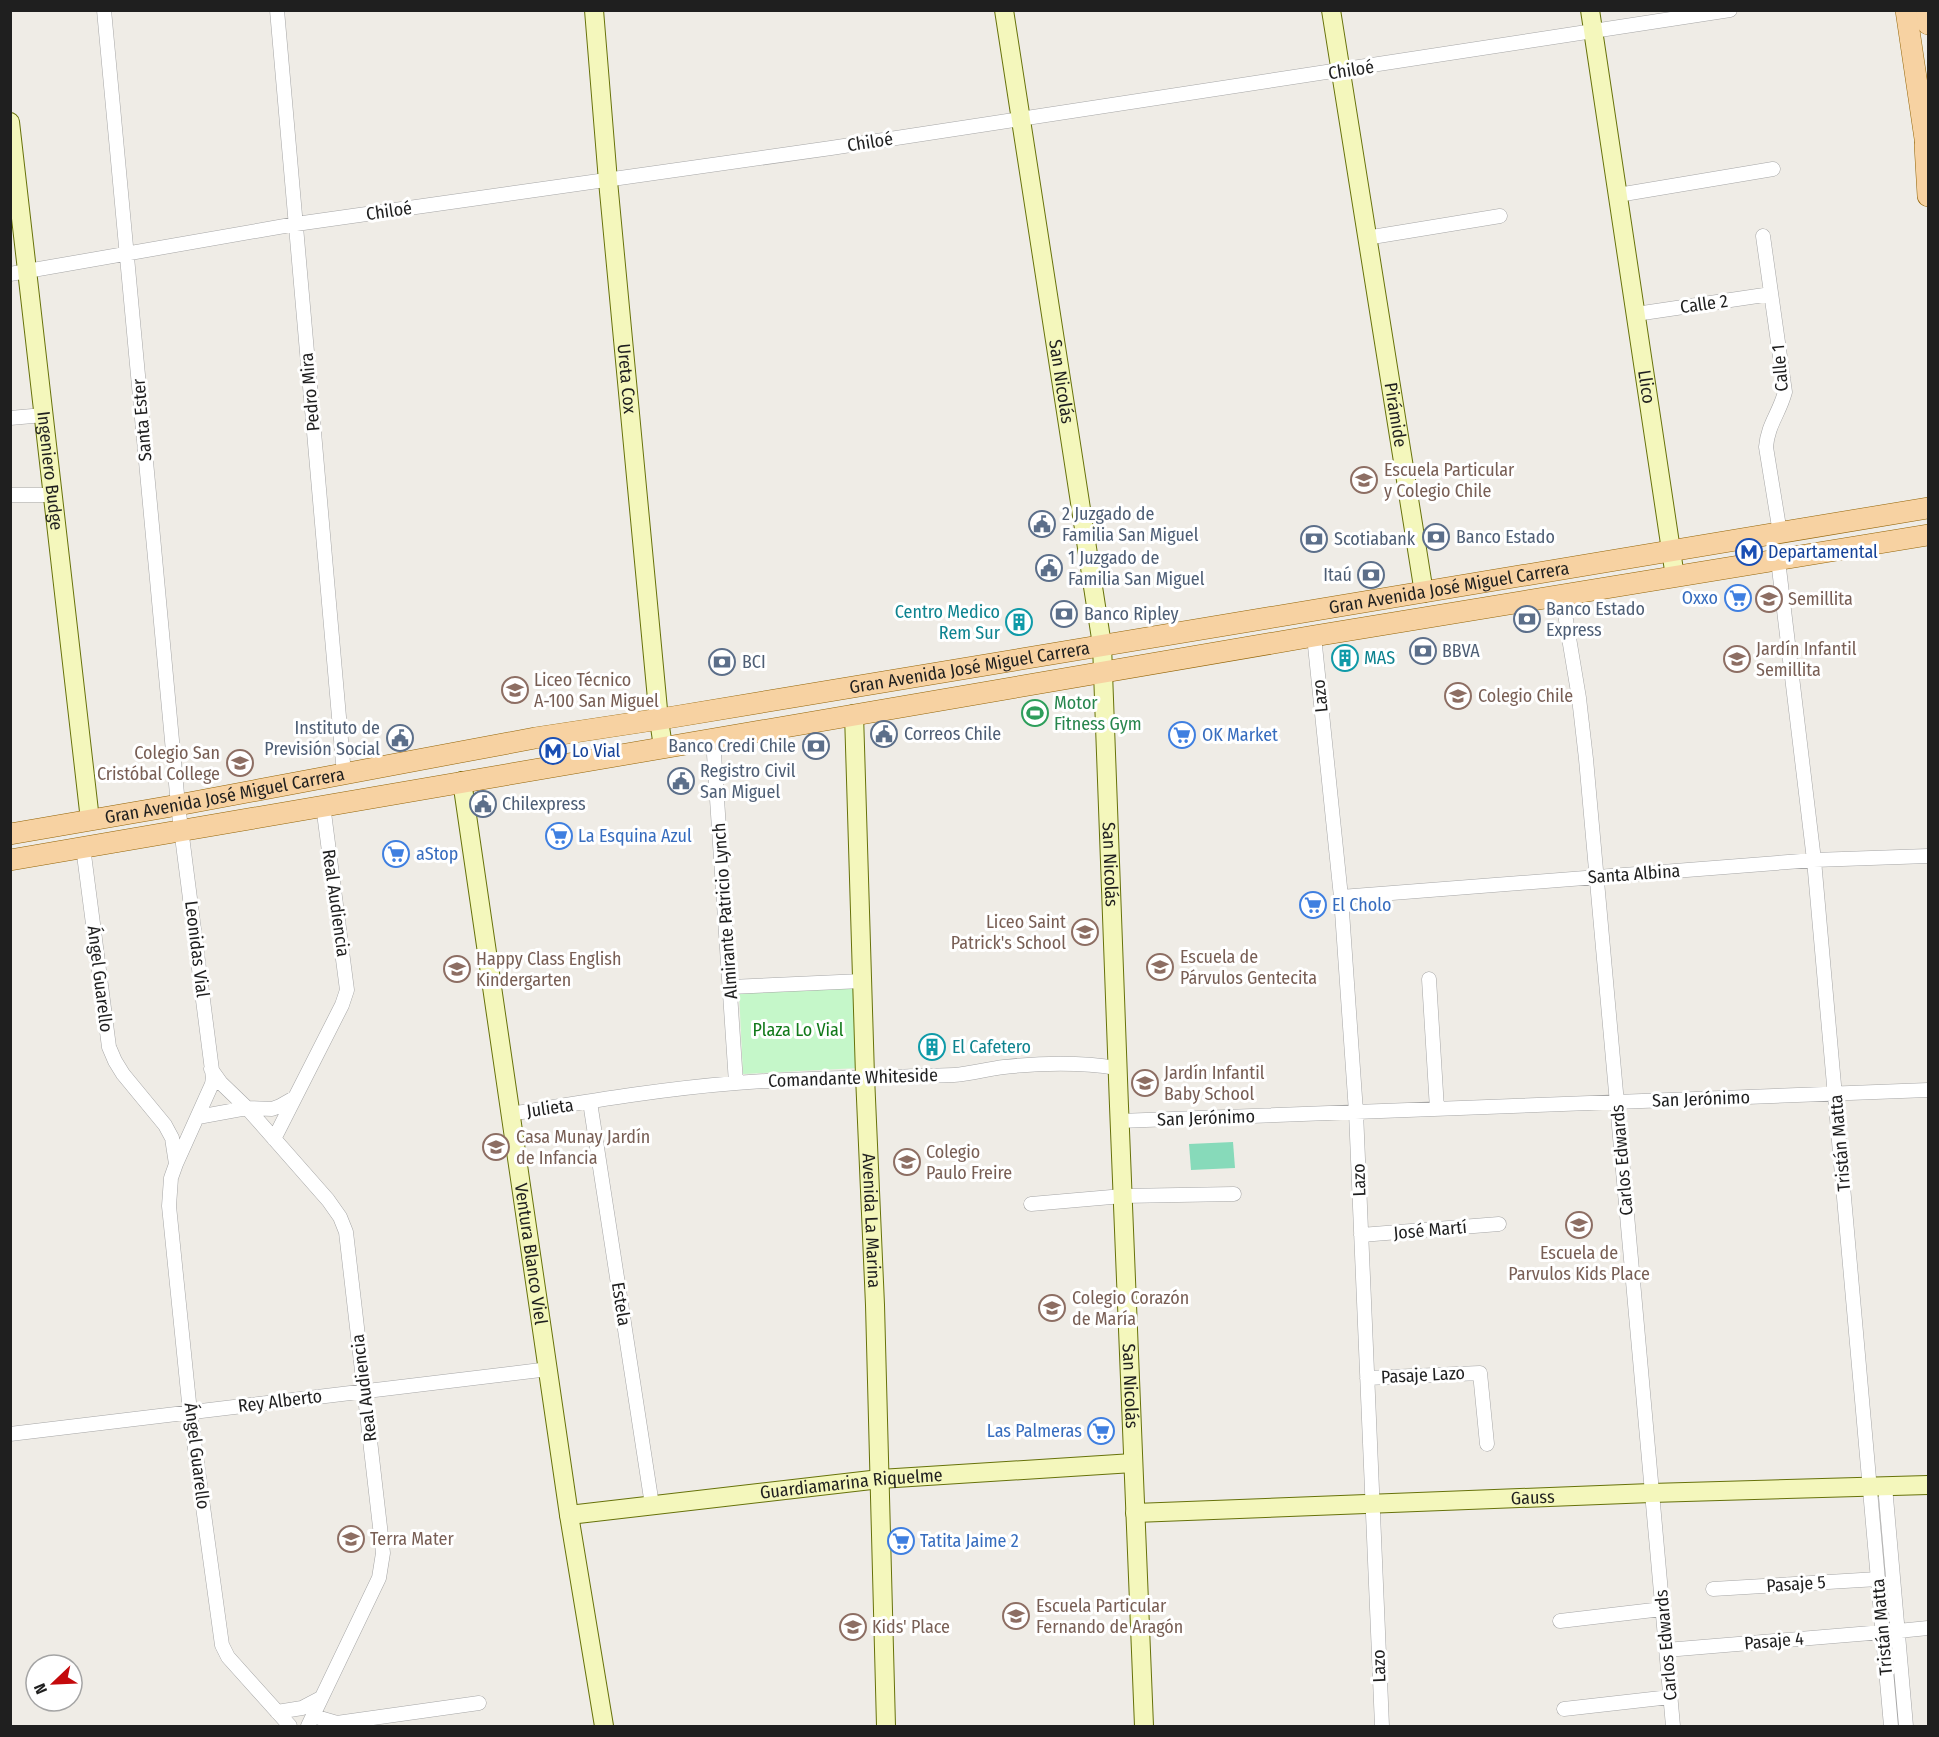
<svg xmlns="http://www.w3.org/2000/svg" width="1939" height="1737" font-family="'Fira Sans Condensed',sans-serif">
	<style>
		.park { fill: #c5f7c9 }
		.pitch { fill: #87daba }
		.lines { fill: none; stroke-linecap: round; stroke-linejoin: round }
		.street-casing { stroke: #a6a6a6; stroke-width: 15 }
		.secondary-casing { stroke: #67720a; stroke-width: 20 }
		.primary-casing { stroke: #936407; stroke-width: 22 }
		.street { stroke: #fff; stroke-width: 14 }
		.secondary { stroke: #f4f7bc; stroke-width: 18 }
		.primary { stroke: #f7d2a2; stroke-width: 21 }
		.labels { text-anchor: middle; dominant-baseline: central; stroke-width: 6; stroke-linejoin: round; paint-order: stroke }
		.street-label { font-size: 18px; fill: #1f1f1f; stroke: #fff }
		.education-label { font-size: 18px; fill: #785e54; stroke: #fff; text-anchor: start }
		.service-label { font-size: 18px; fill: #4e5e75; stroke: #fff; text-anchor: start }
		.transit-label { font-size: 18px; fill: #164399; stroke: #fff; text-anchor: start }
		.shop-label { font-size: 18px; fill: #366cbe; stroke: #fff; text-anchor: start }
		.culture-label { font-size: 18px; fill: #0d838f; stroke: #fff; text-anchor: start }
		.leisure-label { font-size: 18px; fill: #27864d; stroke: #fff; text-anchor: start }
		.park-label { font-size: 18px; fill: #117919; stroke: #fff }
	</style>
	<rect width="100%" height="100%" fill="#efece6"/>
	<!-- park -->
	<path class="park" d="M853,986L858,1068L743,1074L739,992Z"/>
	<!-- pitch -->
	<path class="pitch" d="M1233,1142L1235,1168L1191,1170L1189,1144Z"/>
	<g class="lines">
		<defs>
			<path id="street" d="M104,10L178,805L213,1078L212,1084L176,1164L171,1178L169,1206L190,1412L222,1645L228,1657L290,1726
				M277,10L344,774
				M1618,195L1773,169
				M1763,236L1785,392C1779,414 1768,424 1766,447L1780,533
				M1366,238L1500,216
				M10,274L296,224L831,148L1730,10
				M1636,314L1771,294
				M10,418L44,415
				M10,495H53
				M1778,560L1814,860L1891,1726
				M1562,596L1579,698L1586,759L1673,1726
				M1314,636L1341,897L1356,1112L1382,1726
				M713,739L736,1083
				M83,847L109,1047L115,1061L123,1074L165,1125L172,1138L176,1164
				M1341,897L1814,860L1928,856
				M1429,979L1437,1109
				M730,987L862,981
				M211,1069L221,1083L247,1108L328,1200L340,1217L346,1232L383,1553L379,1578L308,1726
				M590,1102L652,1505
				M510,1114C585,1102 660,1089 736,1083C808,1077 881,1078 954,1075C971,1074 987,1069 1004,1067C1041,1063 1080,1062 1117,1068
				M198,1117L247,1108L272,1109L280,1106L294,1098
				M1119,1121L1928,1090
				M274,1139L342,1005L347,990L323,805
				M1031,1204L1123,1196L1234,1194
				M1361,1235L1499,1224
				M1367,1378L1480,1373L1487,1444
				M10,1434L549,1369
				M1885,1486L1906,1726
				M1713,1589L1878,1579
				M1560,1621L1662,1609
				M1898,1631L1928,1628
				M1666,1650L1883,1632
				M1564,1709L1670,1697
				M277,1712L302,1708L321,1698
				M313,1716L337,1723L479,1703"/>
			<g id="secondary">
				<path id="s1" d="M594,10L608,181L659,720L663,747"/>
				<path id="s2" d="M1004,10L1102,645L1119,1106L1144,1726"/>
				<path id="s3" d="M1331,10L1424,593"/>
				<path id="s4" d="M1590,10L1675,577"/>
				<path id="s5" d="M10,122L90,820"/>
				<path id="s6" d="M854,714L865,1076L875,1305L886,1726"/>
				<path id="s7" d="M462,781L569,1515L604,1726"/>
				<path id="s8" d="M1135,1513L1651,1493L1928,1485"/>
				<path id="s9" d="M569,1515L880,1479L1133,1463"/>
			</g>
			<g id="primary">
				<path d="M1906,10L1928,159"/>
				<path d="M1927,10L1928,24"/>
				<path d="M1925,145L1928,196"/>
				<path id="s10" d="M10,834L178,805L535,738L673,717L1928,508"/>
				<path d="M10,860L1314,636L1928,535"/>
			</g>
		</defs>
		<!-- street casing -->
		<use href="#street" class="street-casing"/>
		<!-- secondary casing -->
		<use href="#secondary" class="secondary-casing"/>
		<!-- primary casing -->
		<use href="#primary" class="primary-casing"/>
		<!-- street -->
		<use href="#street" class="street"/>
		<!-- secondary -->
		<use href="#secondary" class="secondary"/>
		<!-- primary -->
		<use href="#primary" class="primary"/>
	</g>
	<!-- icons -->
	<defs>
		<symbol id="school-ring" viewBox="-11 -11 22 22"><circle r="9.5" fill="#fff" stroke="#8d6e63" stroke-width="1.5"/><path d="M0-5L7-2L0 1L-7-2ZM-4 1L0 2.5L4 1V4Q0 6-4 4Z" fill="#8d6e63"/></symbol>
		<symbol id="civic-ring" viewBox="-11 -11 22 22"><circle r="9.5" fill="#fff" stroke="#5c6f8a" stroke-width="1.5"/><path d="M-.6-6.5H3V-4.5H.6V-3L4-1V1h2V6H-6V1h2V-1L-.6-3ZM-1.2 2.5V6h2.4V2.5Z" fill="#5c6f8a"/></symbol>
		<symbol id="bank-ring" viewBox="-11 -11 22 22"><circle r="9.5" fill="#fff" stroke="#5c6f8a" stroke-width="1.5"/><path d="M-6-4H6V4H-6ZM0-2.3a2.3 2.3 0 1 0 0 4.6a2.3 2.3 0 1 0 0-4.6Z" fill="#5c6f8a"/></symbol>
		<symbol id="metro-ring" viewBox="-11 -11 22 22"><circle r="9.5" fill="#fff" stroke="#1a4fb4" stroke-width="1.5"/><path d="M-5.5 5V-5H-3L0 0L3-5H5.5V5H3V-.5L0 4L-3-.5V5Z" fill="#1a4fb4"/></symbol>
		<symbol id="supermarket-ring" viewBox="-11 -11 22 22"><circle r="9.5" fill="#fff" stroke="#3f7fe0" stroke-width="1.5"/><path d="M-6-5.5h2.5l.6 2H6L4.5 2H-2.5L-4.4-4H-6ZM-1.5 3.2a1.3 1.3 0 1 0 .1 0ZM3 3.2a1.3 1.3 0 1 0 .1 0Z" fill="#3f7fe0"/></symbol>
		<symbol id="building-ring" viewBox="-11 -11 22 22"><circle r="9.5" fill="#fff" stroke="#0f9aa8" stroke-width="1.5"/><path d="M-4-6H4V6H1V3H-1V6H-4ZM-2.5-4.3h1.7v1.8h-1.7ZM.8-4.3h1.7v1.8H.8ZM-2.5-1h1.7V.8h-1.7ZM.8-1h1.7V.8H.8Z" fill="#0f9aa8"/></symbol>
		<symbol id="stadium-ring" viewBox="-11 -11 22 22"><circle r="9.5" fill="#fff" stroke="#2e9e5b" stroke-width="1.5"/><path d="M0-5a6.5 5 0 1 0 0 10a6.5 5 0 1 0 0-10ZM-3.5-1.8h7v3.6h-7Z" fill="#2e9e5b"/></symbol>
	</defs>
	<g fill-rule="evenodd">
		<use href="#school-ring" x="1349" y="465" width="30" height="30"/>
		<use href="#civic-ring" x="1027" y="509" width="30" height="30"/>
		<use href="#bank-ring" x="1421" y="522" width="30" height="30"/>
		<use href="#bank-ring" x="1299" y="524" width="30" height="30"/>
		<use href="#metro-ring" x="1734" y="537" width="30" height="30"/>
		<use href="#civic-ring" x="1034" y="553" width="30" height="30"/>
		<use href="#bank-ring" x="1356" y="560" width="30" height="30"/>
		<use href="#supermarket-ring" x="1723" y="583" width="30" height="30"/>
		<use href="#school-ring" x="1754" y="584" width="30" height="30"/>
		<use href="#bank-ring" x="1049" y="599" width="30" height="30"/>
		<use href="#bank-ring" x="1512" y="604" width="30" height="30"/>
		<use href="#building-ring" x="1004" y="607" width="30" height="30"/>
		<use href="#bank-ring" x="1408" y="636" width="30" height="30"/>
		<use href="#building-ring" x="1330" y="643" width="30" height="30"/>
		<use href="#school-ring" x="1722" y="644" width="30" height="30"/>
		<use href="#bank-ring" x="707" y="647" width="30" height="30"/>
		<use href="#school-ring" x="500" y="675" width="30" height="30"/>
		<use href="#school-ring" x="1443" y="681" width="30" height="30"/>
		<use href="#stadium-ring" x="1020" y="698" width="30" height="30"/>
		<use href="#civic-ring" x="869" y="719" width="30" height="30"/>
		<use href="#supermarket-ring" x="1167" y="720" width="30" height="30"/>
		<use href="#civic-ring" x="385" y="723" width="30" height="30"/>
		<use href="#bank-ring" x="801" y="731" width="30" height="30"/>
		<use href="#metro-ring" x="538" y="736" width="30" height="30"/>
		<use href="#school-ring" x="225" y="748" width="30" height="30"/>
		<use href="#civic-ring" x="666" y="766" width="30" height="30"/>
		<use href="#civic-ring" x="468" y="789" width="30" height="30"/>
		<use href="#supermarket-ring" x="544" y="821" width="30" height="30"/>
		<use href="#supermarket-ring" x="381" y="839" width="30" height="30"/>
		<use href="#supermarket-ring" x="1298" y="890" width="30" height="30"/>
		<use href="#school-ring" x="1070" y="917" width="30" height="30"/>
		<use href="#school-ring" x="1145" y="952" width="30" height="30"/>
		<use href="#school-ring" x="442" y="954" width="30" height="30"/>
		<use href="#building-ring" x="917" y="1032" width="30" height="30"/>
		<use href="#school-ring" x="1130" y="1068" width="30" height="30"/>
		<use href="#school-ring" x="481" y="1132" width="30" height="30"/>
		<use href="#school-ring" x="892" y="1147" width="30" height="30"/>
		<use href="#school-ring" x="1564" y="1210" width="30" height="30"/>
		<use href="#school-ring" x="1037" y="1293" width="30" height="30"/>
		<use href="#supermarket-ring" x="1086" y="1416" width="30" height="30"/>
		<use href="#school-ring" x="336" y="1524" width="30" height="30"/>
		<use href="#supermarket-ring" x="886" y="1526" width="30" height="30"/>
		<use href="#school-ring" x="1001" y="1601" width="30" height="30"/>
		<use href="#school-ring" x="838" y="1612" width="30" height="30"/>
	</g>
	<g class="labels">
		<!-- street labels -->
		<g class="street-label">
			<text transform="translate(1351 70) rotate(-9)">Chiloé</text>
			<text transform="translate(870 142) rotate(-9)">Chiloé</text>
			<text transform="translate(389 211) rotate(-8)">Chiloé</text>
			<text transform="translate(1704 304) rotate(-8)">Calle 2</text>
			<text transform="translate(1780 368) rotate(-95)">Calle 1</text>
			<text stroke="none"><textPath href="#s1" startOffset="370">Ureta Cox</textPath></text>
			<text stroke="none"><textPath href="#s2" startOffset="376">San Nicolás</textPath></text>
			<text stroke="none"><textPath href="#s4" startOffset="381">Llico</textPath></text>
			<text transform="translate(310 392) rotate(-95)">Pedro Mira</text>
			<text stroke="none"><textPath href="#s3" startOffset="410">Pirámide</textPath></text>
			<text transform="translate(142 420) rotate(-95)">Santa Ester</text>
			<text stroke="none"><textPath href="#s5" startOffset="351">Ingeniero Budge</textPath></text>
			<text stroke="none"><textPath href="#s10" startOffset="1460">Gran Avenida José Miguel Carrera</textPath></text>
			<text stroke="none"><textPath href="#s10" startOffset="974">Gran Avenida José Miguel Carrera</textPath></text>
			<text transform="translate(1320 696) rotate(-96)">Lazo</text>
			<text stroke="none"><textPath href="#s10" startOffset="218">Gran Avenida José Miguel Carrera</textPath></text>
			<text stroke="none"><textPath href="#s2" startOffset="862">San Nicolás</textPath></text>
			<text transform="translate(1634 874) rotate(-4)">Santa Albina</text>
			<text transform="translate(336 903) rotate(82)">Real Audiencia</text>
			<text transform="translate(725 911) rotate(-94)">Almirante Patricio Lynch</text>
			<text transform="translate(197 949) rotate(83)">Leonidas Vial</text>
			<text transform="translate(100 979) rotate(83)">Ángel Guarello</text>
			<text transform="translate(853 1078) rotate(-2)">Comandante Whiteside</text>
			<text transform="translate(1701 1099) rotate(-2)">San Jerónimo</text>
			<text transform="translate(550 1108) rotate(-8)">Julieta</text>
			<text transform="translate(1206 1118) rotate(-2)">San Jerónimo</text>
			<text transform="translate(1840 1143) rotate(-95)">Tristán Matta</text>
			<text transform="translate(1622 1160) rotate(-95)">Carlos Edwards</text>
			<text transform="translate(1359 1180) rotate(-92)">Lazo</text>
			<text stroke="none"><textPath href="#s6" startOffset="507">Avenida La Marina</textPath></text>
			<text transform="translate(1430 1230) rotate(-5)">José Martí</text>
			<text stroke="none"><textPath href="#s7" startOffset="478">Ventura Blanco Viel</textPath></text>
			<text transform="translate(621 1304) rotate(81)">Estela</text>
			<text transform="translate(1423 1375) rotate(-3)">Pasaje Lazo</text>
			<text stroke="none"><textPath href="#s2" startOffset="1384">San Nicolás</textPath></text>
			<text transform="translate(364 1388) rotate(-97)">Real Audiencia</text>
			<text transform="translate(280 1401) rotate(-7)">Rey Alberto</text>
			<text transform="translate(197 1456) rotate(83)">Ángel Guarello</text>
			<text stroke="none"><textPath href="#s9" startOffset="284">Guardiamarina Riquelme</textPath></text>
			<text stroke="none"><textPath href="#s8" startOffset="398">Gauss</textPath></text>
			<text transform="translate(1796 1584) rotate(-4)">Pasaje 5</text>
			<text transform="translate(1882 1627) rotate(-95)">Tristán Matta</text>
			<text transform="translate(1774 1641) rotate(-5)">Pasaje 4</text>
			<text transform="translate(1666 1645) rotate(-95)">Carlos Edwards</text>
			<text transform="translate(1379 1666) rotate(-92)">Lazo</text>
		</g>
		<!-- education labels -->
		<g class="education-label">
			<text x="1384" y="470">Escuela Particular<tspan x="1384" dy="21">y Colegio Chile</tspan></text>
			<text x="1788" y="599">Semillita</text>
			<text x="1756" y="649">Jardín Infantil<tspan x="1756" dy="21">Semillita</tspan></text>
			<text x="534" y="680">Liceo Técnico<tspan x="534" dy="21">A-100 San Miguel</tspan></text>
			<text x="1478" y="696">Colegio Chile</text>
			<text x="220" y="753" text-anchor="end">Colegio San<tspan x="220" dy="21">Cristóbal College</tspan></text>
			<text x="1066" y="922" text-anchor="end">Liceo Saint<tspan x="1066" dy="21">Patrick's School</tspan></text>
			<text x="1180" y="957">Escuela de<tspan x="1180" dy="21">Párvulos Gentecita</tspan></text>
			<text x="476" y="959">Happy Class English<tspan x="476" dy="21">Kindergarten</tspan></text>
			<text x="1164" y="1073">Jardín Infantil<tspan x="1164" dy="21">Baby School</tspan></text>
			<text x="516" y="1137">Casa Munay Jardín<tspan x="516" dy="21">de Infancia</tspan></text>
			<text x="926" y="1152">Colegio<tspan x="926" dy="21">Paulo Freire</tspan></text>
			<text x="1579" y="1253" text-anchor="middle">Escuela de<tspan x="1579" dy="21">Parvulos Kids Place</tspan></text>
			<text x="1072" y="1298">Colegio Corazón<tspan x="1072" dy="21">de María</tspan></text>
			<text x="370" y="1539">Terra Mater</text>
			<text x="1036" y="1606">Escuela Particular<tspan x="1036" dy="21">Fernando de Aragón</tspan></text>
			<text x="872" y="1627">Kids' Place</text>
		</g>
		<!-- service labels -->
		<g class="service-label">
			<text x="1062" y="514">2 Juzgado de<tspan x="1062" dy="21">Familia San Miguel</tspan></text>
			<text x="1456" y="537">Banco Estado</text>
			<text x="1334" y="539">Scotiabank</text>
			<text x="1068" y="558">1 Juzgado de<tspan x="1068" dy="21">Familia San Miguel</tspan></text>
			<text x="1352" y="575" text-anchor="end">Itaú</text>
			<text x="1546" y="609">Banco Estado<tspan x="1546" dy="21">Express</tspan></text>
			<text x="1084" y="614">Banco Ripley</text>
			<text x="1442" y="651">BBVA</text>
			<text x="742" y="662">BCI</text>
			<text x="380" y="728" text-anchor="end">Instituto de<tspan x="380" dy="21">Previsión Social</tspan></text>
			<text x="904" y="734">Correos Chile</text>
			<text x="796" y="746" text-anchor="end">Banco Credi Chile</text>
			<text x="700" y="771">Registro Civil<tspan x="700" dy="21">San Miguel</tspan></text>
			<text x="502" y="804">Chilexpress</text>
		</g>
		<!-- transit labels -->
		<g class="transit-label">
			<text x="1768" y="552">Departamental</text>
			<text x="572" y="751">Lo Vial</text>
		</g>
		<!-- shop labels -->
		<g class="shop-label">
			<text x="1718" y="598" text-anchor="end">Oxxo</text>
			<text x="1202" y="735">OK Market</text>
			<text x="578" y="836">La Esquina Azul</text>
			<text x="416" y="854">aStop</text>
			<text x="1332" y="905">El Cholo</text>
			<text x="1082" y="1431" text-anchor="end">Las Palmeras</text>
			<text x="920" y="1541">Tatita Jaime 2</text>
		</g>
		<!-- culture labels -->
		<g class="culture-label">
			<text x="1000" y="612" text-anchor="end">Centro Medico<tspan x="1000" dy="21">Rem Sur</tspan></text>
			<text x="1364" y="658">MAS</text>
			<text x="952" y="1047">El Cafetero</text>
		</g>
		<!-- leisure labels -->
		<g class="leisure-label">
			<text x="1054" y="703">Motor<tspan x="1054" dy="21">Fitness Gym</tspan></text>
		</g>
		<!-- park labels -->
		<g class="park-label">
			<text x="798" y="1030">Plaza Lo Vial</text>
		</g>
	</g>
	<!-- border -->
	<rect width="1939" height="1737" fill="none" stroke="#1f1f1f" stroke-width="24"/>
	<!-- north arrow -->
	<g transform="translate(54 1683) rotate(247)"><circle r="28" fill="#ffffff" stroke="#a5a5a5" stroke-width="1.5"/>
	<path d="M0-4.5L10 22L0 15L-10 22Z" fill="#c4090b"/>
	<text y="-9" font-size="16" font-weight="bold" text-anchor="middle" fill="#1f1f1f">N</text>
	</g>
</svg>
